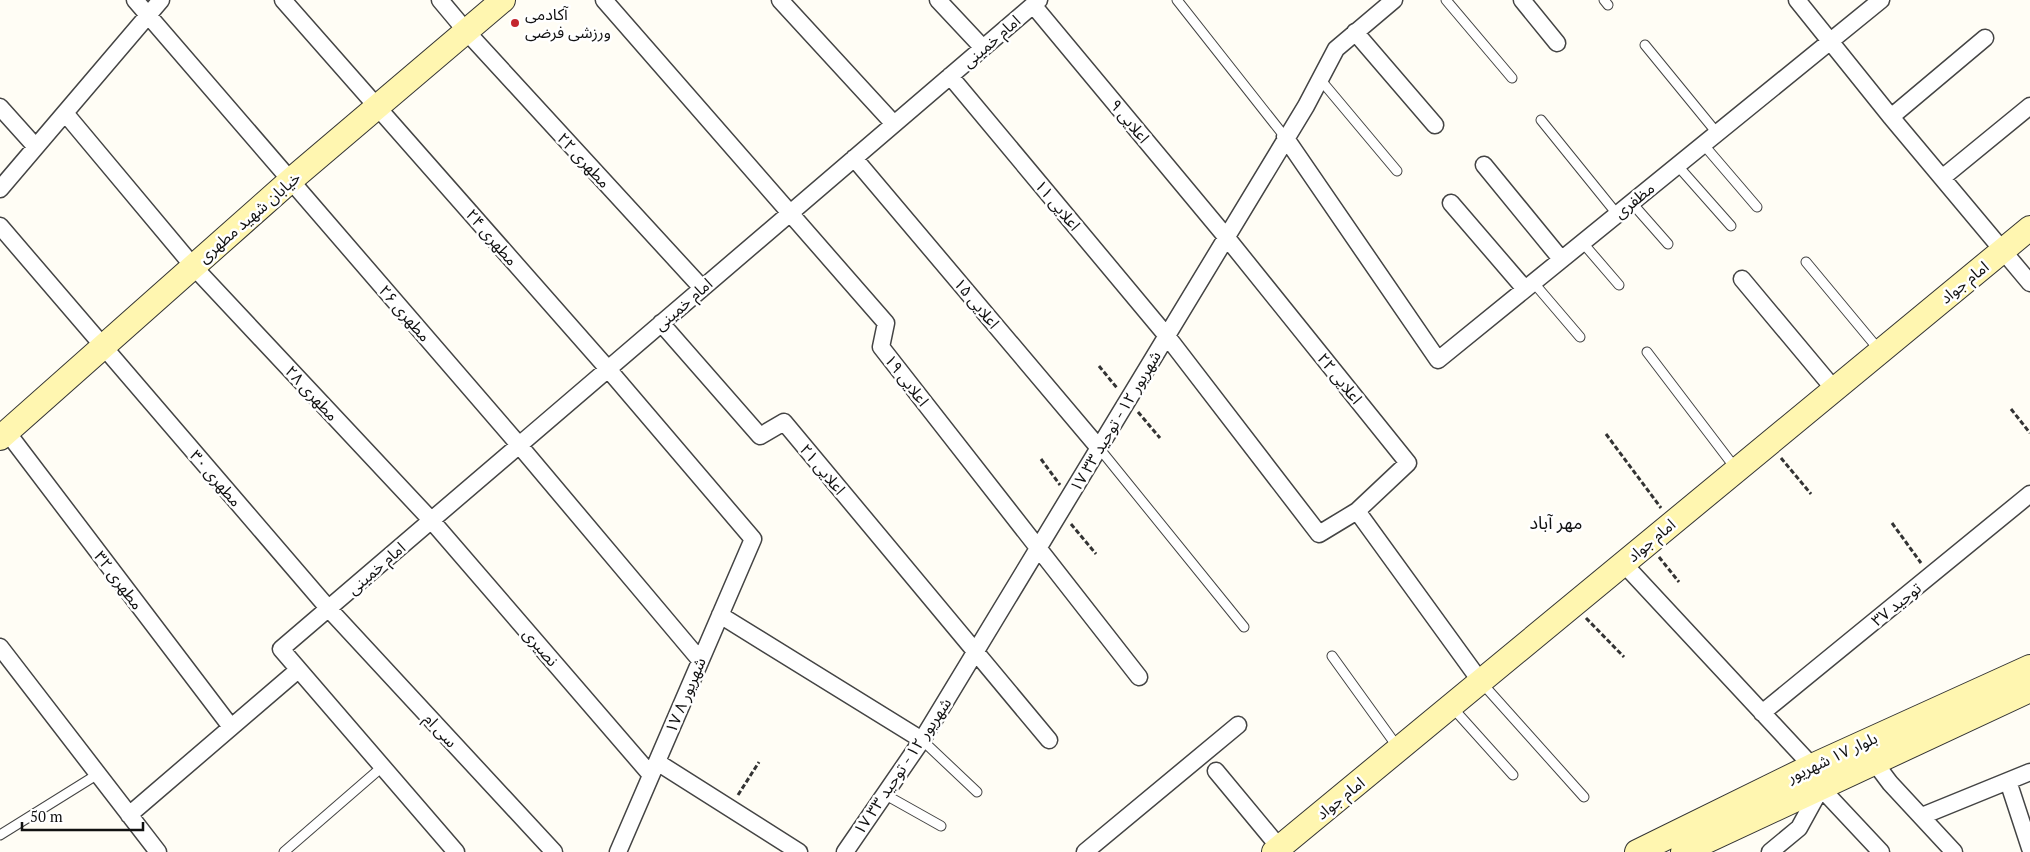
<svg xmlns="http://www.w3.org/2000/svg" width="2030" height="852" font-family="'PT Serif','Noto Sans Arabic',serif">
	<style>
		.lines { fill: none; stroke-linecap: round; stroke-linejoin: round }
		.lane-casing { stroke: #444; stroke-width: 11 }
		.street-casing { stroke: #444; stroke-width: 19 }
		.secondary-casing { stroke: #333; stroke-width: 26 }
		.path { stroke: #333; stroke-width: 3; stroke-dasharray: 5 2.5; stroke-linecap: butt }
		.lane { stroke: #fff; stroke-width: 9 }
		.street { stroke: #fff; stroke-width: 16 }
		.secondary { stroke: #fff6b0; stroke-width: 24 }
		.poi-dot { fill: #c4262e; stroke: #fff; stroke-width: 2 }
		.labels { text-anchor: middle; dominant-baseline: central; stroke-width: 5; stroke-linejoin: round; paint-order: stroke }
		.poi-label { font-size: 16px; fill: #111; stroke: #fff; text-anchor: start }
		.street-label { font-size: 16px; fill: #111; stroke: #fff }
		.neighbourhood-label { font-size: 18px; fill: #111; stroke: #fff }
	</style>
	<rect width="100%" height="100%" fill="#fffdf5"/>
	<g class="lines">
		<defs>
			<path id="lane" d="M1177,0L1285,137
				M1446,0L1512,78
				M1604,0L1608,5
				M1645,45L1717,133
				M1319,78L1397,171
				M1541,120L1617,214
				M1703,144L1757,207
				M1677,165L1731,226
				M1631,202L1668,244
				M1582,242L1619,285
				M1806,262L1880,351
				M1533,282L1580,337
				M1647,352L1736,469
				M1099,448L1244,627
				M1332,656L1399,749
				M1481,682L1584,797
				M1451,706L1513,775
				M922,740L977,792
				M884,794L941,826
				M0,835L98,774
				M284,852L382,767"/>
			<path id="street" d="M135,0L519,445L700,660
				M283,0L608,369L753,539L618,852
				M440,0L466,31L702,288
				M604,0L886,323L881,347L1139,677
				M780,0L894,124
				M938,0L983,48
				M1522,0L1557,43
				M1797,0L1891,117L2030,283
				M1355,32L1435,125
				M950,76L1166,335L1319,534L1357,511L1408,463L1227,238L1033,5
				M0,107L35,146
				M65,113L193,266L431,520L651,775
				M1891,117L1985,38
				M1285,137L1438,360L1881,0
				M854,158L1099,448
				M1484,165L1561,259
				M1942,178L2030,106
				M0,189L161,0
				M1451,203L1525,289
				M0,226L328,608L554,852
				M1742,279L1834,389
				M661,323L760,436L784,422L1049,740
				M7,432L231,727
				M1357,511L1481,682
				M1623,563L1812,766
				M720,615L922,740
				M0,647L158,852
				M1762,713L2030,494
				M657,762L799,852
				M1875,763L1890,783L1954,852
				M1216,771L1279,847
				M2008,781L2030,848
				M129,815L298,670
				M1922,816L2030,772
				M456,852L281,649L1039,0
				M845,852L922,740L1306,106L1336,49L1394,0
				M1085,852L1238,725
				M1770,852L1799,828L1821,788L1881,852"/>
			<path id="secondary" d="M0,438L291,180L503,0
				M1274,852L2030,228
				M1637,852L1812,766L2030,667
				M1683,852L2030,690"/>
		</defs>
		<!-- lane casing -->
		<use href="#lane" class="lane-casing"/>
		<!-- street casing -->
		<use href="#street" class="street-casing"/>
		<!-- secondary casing -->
		<use href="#secondary" class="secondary-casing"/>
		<!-- path -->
		<path class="path" d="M1099,366L1117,388
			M2011,409L2030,433
			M1138,412L1160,438
			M1606,434L1661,508
			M1781,458L1811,494
			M1041,459L1060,485
			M1892,523L1921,563
			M1071,524L1096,554
			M1659,557L1679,582
			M1586,618L1624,657
			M738,795L759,762"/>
		<!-- lane -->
		<use href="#lane" class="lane"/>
		<!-- street -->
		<use href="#street" class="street"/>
		<!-- secondary -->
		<use href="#secondary" class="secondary"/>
	</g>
	<!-- markers -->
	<circle class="poi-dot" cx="515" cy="23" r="5"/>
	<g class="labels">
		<!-- poi labels -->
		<g class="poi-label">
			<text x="525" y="14">آکادمی<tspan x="525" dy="18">ورزشی فرضی</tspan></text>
		</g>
		<!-- street labels -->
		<g class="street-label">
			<text transform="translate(991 41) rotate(-41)">امام خمینی</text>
			<text transform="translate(1130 121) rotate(50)">اعلایی ۹</text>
			<text transform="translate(584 160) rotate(47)">مطهری ۲۲</text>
			<text transform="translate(1634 200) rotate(-39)">مظفری</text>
			<text transform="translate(1058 205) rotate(50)">اعلایی ۱۱</text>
			<text transform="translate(249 217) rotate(-41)">خیابان شهید مطهری</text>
			<text transform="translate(492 237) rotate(49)">مطهری ۲۴</text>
			<text transform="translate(1964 282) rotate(-39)">امام جواد</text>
			<text transform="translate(977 303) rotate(50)">اعلایی ۱۵</text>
			<text transform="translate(683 304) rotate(-41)">امام خمینی</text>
			<text transform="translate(405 313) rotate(49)">مطهری ۲۶</text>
			<text transform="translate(1340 378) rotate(51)">اعلایی ۲۲</text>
			<text transform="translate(907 380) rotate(52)">اعلایی ۱۹</text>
			<text transform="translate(312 393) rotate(47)">مطهری ۲۸</text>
			<text transform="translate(1115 421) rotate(-59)">۱۷ شهریور ۱۲ - توحید ۳۳</text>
			<text transform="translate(823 469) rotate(50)">اعلایی ۲۱</text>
			<text transform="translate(216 478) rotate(49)">مطهری ۳۰</text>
			<text transform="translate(1651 540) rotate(-40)">امام جواد</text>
			<text transform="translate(376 568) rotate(-41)">امام خمینی</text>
			<text transform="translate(119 580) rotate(53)">مطهری ۳۲</text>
			<text transform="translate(1896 604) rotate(-39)">توحید ۳۷</text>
			<text transform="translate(541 647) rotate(49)">نصیری</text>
			<text transform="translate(685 695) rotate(-67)">۱۷ شهریور ۸</text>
			<text transform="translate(441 730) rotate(47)">سی ام</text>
			<text transform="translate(1832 757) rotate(-25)">بلوار ۱۷ شهریور</text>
			<text transform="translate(902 766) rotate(-56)">۱۷ شهریور ۱۲ - توحید ۳۳</text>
			<text transform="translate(1340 798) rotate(-39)">امام جواد</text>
		</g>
		<!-- neighbourhood labels -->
		<g class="neighbourhood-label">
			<text x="1556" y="522">مهر آباد</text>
		</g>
	</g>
	<!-- scale -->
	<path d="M22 822v8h121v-8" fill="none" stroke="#111111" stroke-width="2.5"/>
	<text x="30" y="822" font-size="15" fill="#111111" stroke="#ffffff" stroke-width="4" paint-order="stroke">50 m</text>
</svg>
